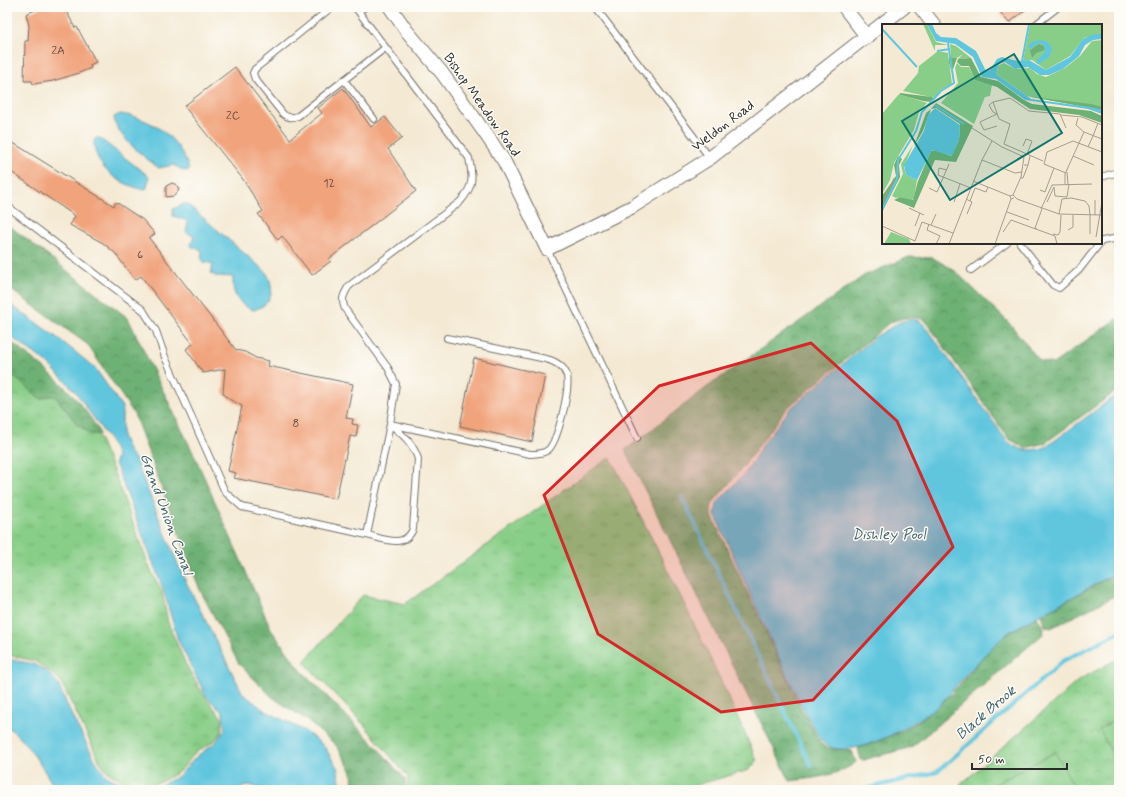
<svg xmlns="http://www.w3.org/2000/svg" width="1126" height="797" font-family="Mynerve,sans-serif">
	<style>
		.grass { fill: url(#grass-tufts); stroke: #5a7c5a }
		.forest { fill: url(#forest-crowns); stroke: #4c6e50 }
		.park { fill: url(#park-crowns); stroke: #5a7c5a }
		.pitch { fill: #89ce88; stroke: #5a7c5a }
		.water { fill: #60c6de; stroke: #467884 }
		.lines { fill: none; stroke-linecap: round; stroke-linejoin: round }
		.stream { stroke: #60c6de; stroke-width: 4 }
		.building { fill: #f1a37b }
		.service-casing { stroke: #716e66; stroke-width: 8 }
		.minor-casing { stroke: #716e66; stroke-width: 15 }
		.service { stroke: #fff; stroke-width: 6 }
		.minor { stroke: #fff; stroke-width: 13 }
		.marked { fill: #d62828; fill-opacity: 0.2; stroke: #d62828; stroke-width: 3; stroke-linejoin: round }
		.labels { text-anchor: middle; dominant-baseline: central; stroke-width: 3; stroke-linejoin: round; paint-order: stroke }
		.number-label { font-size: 12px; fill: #5c493f }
		.street-label { font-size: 14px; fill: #2b2b2b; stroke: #fdfcf7 }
		.water-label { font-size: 15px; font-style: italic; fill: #3e616a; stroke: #fdfcf7 }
		.inset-river { fill: none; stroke: #60c6de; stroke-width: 2 }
		.inset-road { fill: none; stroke: #a49d90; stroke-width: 1 }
		.view { fill: #0f766e; fill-opacity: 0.15; stroke: #0f766e; stroke-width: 2 }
		.inset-edge { fill: none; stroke: #2b2b2b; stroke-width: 2 }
	</style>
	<defs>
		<pattern id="grass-tufts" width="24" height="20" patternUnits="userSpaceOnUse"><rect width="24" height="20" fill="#89ce88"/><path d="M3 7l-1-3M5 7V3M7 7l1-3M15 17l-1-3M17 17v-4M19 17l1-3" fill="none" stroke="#76b176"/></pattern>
		<pattern id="forest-crowns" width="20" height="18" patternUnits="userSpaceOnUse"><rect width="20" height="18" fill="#6eb174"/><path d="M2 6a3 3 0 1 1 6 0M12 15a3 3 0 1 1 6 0" fill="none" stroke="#5b905f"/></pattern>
		<pattern id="park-crowns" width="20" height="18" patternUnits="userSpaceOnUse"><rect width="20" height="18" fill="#89ce88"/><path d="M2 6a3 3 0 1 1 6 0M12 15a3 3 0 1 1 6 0" fill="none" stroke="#76b176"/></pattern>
	</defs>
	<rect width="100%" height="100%" fill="#fdfcf7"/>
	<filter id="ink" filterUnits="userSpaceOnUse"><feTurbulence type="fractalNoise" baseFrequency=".025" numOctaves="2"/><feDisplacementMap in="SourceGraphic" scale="8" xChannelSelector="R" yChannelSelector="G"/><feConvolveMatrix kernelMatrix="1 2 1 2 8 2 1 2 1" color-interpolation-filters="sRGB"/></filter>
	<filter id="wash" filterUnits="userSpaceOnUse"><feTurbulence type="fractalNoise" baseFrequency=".012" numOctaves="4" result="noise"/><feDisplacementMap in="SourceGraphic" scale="16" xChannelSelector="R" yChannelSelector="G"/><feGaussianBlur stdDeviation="0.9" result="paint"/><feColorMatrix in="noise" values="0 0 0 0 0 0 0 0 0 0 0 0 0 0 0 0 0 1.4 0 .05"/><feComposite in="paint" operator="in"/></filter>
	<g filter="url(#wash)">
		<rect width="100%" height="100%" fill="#f4e9d3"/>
		<!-- grass -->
		<path class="grass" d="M7,341L93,424L115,475L150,569L162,592L168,623L186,665L203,694L222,718V732L213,742L195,753L181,770L161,782L138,787L110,774L100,762L60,680L35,661L7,655Z
			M610,457C662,557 712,658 757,761L749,770L679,790H407L408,777L365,726L304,662L363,595L405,604Z"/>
		<!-- forest -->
		<path class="forest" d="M7,224L128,318L197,461L272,631L300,669L375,745L405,779V790H353L352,772L336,745L305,719L273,698L239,664L200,590L134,414L87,344L7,287Z
			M909,257L933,258L954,270L1009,323L1040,361L1053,364L1119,317V389L1045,443L1025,448L1009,439L925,320C913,315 901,318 889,323L787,408L743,467L716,499L712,505L711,514L802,710L820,742L826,748L852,751L856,762C837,777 812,778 790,781L625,450L706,388L865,275Z
			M7,339C42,366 79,393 100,434H90L77,424L55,396H49L41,399L7,371Z
			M1119,572V594L1051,628L1045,626L1041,615Z
			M1037,617L1044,628L1043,634L913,746C896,753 879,754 862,761L861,760L858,748C886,740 914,727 936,708C958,690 975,664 996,643C1008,632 1023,625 1037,617Z"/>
		<!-- park -->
		<path class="park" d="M1119,658V790H946L959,786L1079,680Z"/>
		<!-- pitch -->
		<path class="pitch" d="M1119,718V766L1099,729Z
			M1055,752L1076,790H984Z"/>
		<!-- water -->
		<path class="water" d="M120,114C150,117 181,138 189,170L185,171L173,165L159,168C146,159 114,134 114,117Z
			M98,137L146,174L149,177L147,188C142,191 137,188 132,186C112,180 93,162 94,140Z
			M186,203L265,271C276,286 273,306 253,310C237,303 232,295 233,277L215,276L211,273L213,264L204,262L201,258L202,253L201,250L192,247L191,245L194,236L186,232L188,223L185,220L173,216V209Z
			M7,302L59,339L95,368L122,407V436L129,452L135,459L182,574L243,694L264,710L305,731L324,746L337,767L342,790H265L249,785L236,790H56C46,773 24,736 7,727V659L34,664L46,671L57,682L72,716L95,760L107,777L138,789L157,787L179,776L197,756L214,744L225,730L223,713L206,696L178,640L163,589L115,463L117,455L110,441L75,391L45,361L7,334Z
			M912,319L920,321L926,327L1007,441C1019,451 1030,452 1046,447L1119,393V571L1009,632C990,648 973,667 956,686C950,693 943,702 936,708C914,724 855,760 827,746C810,737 730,546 715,515L717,503L746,472L764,443L790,409L875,337L900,322Z"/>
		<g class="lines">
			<!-- stream -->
			<path class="stream" d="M682,497L811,766
				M860,790L937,772L1063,661L1119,632"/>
		</g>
		<g id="blocks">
			<!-- building -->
			<path class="building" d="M42,7H67L69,16L75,28L77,27L96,62L90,65L91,68L79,73L53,81L33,84L32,81H24L25,41H28L29,25L26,14Z
				M996,7H1029L1009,23Z
				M235,67L290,139L322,113L318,108L343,88L371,127L385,117L402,138L388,149L416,191L329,259L331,261L312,275L282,236L278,240L258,214L263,211L242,178L184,106Z
				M7,139L114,206L116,202L143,220L155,234L149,238L236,350L245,352L256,358L269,361L268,366L353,384L346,418L353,419L352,424L358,425L356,437L350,436L336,499L234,478L236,473L228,471L242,406L229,399L223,393L225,369L203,373L186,349L193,344L141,276L135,280L115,253L103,243L70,225L75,216L7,169Z
				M172,183L177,185L179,190L174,196L166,197V186Z
				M474,358L545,375L532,442L460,426Z"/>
		</g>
	</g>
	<g filter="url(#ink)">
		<use href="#blocks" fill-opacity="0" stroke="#716e66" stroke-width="1"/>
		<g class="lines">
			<defs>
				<path id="service" d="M332,7L255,69L253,73L255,79L283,114C288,118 291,118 298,116L344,80
					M595,7L710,158
					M358,11L365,7
					M1035,25L1058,7
					M374,119L344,80L385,48
					M1101,177L1115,173L1119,170
					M7,206L143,310L156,331L165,357L225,492L242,507L367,535L390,424L396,384L388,368L345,309C341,300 343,295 349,286L460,202C474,186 473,178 469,158L355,7
					M1102,241L1119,238
					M1020,243L1053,285L1059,288L1079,270L1100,243
					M547,249L637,438
					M971,270L1007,243
					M390,424L530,454C536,454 543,454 548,450C558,441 570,390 567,376C564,366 554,361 546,359L447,338
					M367,535C384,539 405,549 413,529L418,459C413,443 403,435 391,425"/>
				<path id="minor" d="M390,7L406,30L442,73L485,133L504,161L547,249L632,207L710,158L904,7
					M844,7L867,37
					M920,7L934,25"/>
			</defs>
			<!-- service casing -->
			<use href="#service" class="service-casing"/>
			<!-- minor casing -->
			<use href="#minor" class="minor-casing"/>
			<!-- service -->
			<use href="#service" class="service"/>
			<!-- minor -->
			<use href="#minor" class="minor"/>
		</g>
	</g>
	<!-- marked area -->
	<path class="marked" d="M811,343L897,421L953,547L813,700L721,712L598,634L544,495L659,386Z"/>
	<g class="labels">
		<!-- number labels -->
		<g class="number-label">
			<text x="58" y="51">2A</text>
			<text x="233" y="116">2C</text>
			<text x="329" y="184">12</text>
			<text x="140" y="255">6</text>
			<text x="296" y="424">8</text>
		</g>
		<!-- street labels -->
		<g class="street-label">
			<text transform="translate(482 105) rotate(55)">Bishop Meadow Road</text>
			<text transform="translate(723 126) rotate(-37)">Weldon Road</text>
		</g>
		<!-- water labels -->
		<g class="water-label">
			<text transform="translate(166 514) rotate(70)">Grand Union Canal</text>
			<text x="889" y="535">Dishley Pool</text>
			<text transform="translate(986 713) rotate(-41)">Black Brook</text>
		</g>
	</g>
	<!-- overview -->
	<g transform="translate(882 24)">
		<rect width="220" height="220" fill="#f4e9d3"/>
		<path d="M41,0H45L54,18L66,21H53V27ZM148,0H220V10L202,14L188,32L164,46L150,36L141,37ZM220,16V86L145,72L114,50L117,41L122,39L133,45L148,44L155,50L164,53L183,44L198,32L210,17ZM68,20L74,22L89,34L76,35L81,30L75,34L69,33ZM56,27L66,29L70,60L59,66L53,74L21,67L36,49L37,42ZM75,39L79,43H87L93,56L110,61L108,72L103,73L92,100L59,79L76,59L73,44ZM31,121L22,143L24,151L35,156L32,174L30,176L18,173L14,174L10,172L21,150L19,140Z" fill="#89ce88"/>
		<path d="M157,20L162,22L163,26L154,29L150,34L148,26ZM67,26L68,33L75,34L70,48L67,39ZM89,34L99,53L116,57L142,76L150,80L209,87L220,92V99L197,91L148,85L115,63L93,56L87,42H79L75,38L76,35ZM18,69L50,73L52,75L49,78L41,77L18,71ZM144,72L209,80L220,83V86ZM54,79L91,102L74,138L53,136L32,184L12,176L18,173L31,176L36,157L49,127L53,126L69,132L77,116L78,100L54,84L49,85ZM49,85L41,107L32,122L44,89ZM16,132L20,135L17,141L18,153L0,188V172L14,152L12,141Z" fill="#6eb174"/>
		<path d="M17,70L45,79L37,88L32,106L12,139L8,156L0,170V90Z" fill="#89ce88"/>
		<path d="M19,78L36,88L30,97L13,87ZM10,92L27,102L21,112L4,102ZM8,108L20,115L8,137L0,132V123ZM0,137L8,145L0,157ZM9,208L27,215L29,220H2Z" fill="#89ce88"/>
		<path d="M45,0H50L54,9L59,13L74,14L94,27L104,47L108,46L115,35L120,33L135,37L147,36L164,46L188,33L201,15L213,10H220V15L211,16L203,21L197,32L181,45L167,51H158L146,43L133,45L123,38L117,40L114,50L149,75L208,83L220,86V90L206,85L143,76L114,55L100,53L91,33L73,20L54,17ZM158,16L166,18L170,24L168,32L157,40L154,39L156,35L163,28L162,21L157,19L148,25L146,23L150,18ZM53,84L78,101L77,116L70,132L50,126L35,156L24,151L22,141L42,107L46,91Z" fill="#60c6de"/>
		<path class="inset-river" d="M0,5L35,43M55,27L68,25M140,37L147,0M53,81L82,100M0,186L15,155L16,136L34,107L40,88L59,67L72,59L66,19"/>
		<path class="inset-road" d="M111,78L107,81L111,88L115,90M179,91L200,93L220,101M196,94L194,101L202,108M115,102L102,106L98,98L115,90M90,104L120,123L142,133L139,153L131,171M211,112L216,99M141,122L144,115L150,117L145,130M206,123L211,112M191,132L212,141M100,136L133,149L140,148M161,137L122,120L128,100L117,95L111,78L128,74L147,87L178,90L184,104M142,141H146L148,132M65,146L57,144L56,151L89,164M185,148L186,160M184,149L162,140L165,128L191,117L220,128M138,154H141L146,141M91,157L128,172M183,160V150L202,108L220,115M172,163L173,172L185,173L187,160M47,164L55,168L67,140M158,166L163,168L172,144M132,174L129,175L128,172L131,171L135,175L177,190L220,191M84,175L90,178L85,190M88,177L93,164L104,168L106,163M72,178L78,160M165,178L172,163M0,181L12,154M27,184L42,191M159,185L170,161L210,160M125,188L147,196M177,190L180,175L189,174L203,177L207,182L208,191M213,191V176M47,200L45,206L58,212L54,220M49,201L54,190M0,202L33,217L40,198L71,209M33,202L38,189M155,205L153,204L160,185M186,206L191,203V191M121,208L129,196L173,212L175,220M171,210L176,211L178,208L179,191M208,210V191M214,213L220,178M67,220L100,136L110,117M113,220L129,175"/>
		<path class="view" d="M132,30L180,109L68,176L20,97Z"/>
		<rect width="220" height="220" class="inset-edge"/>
	</g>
	<!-- margin -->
	<rect width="1126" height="797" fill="none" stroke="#fdfcf7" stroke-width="24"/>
	<!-- scale -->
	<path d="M972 763v6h95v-6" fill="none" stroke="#2b2b2b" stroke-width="2"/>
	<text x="978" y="763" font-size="12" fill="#2b2b2b" stroke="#fdfcf7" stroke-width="3" paint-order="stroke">50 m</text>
</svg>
